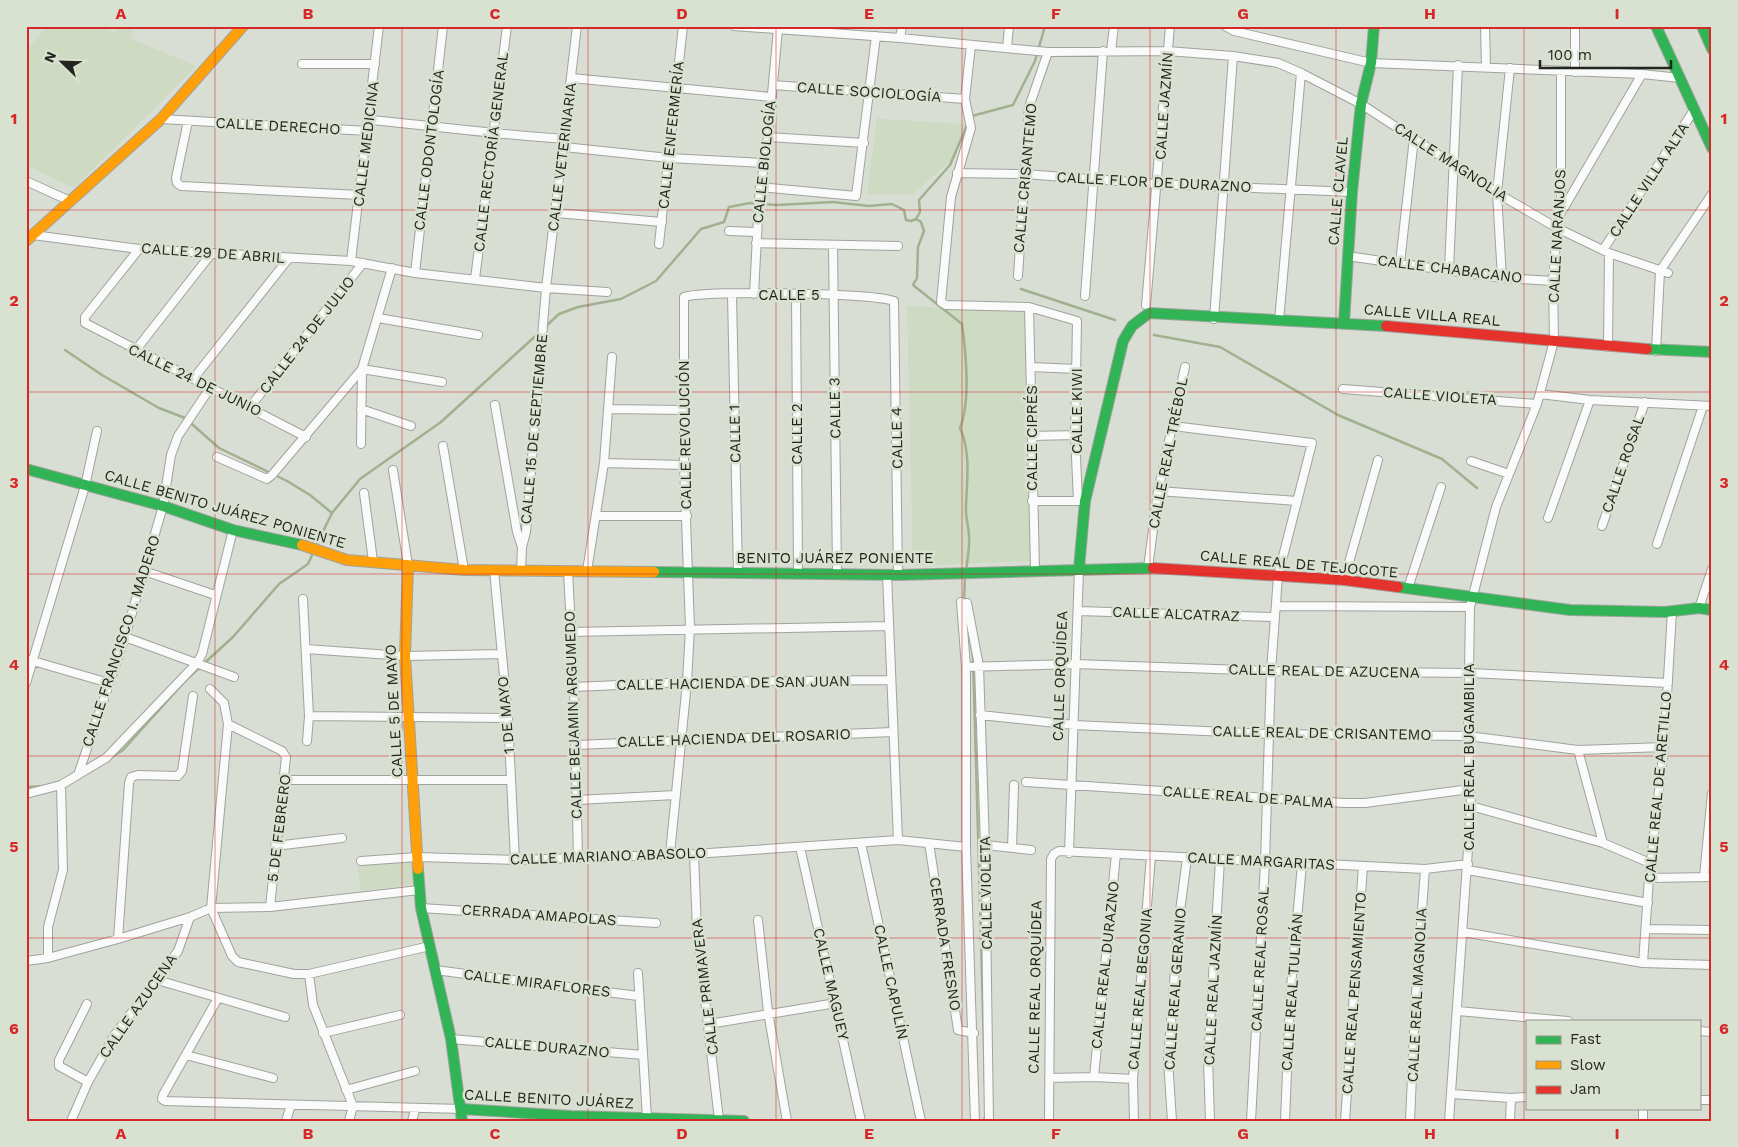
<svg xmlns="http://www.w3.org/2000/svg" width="1738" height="1147" font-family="'Work Sans',sans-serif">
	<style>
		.green { fill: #cedac1 }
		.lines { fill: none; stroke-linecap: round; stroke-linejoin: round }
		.stream { stroke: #a1b08f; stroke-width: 2.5 }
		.street-casing { stroke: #a0a39c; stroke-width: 10 }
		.fast-casing { stroke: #a0a39c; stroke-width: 12 }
		.slow-casing { stroke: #a0a39c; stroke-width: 12 }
		.jam-casing { stroke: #a0a39c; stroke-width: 12 }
		.street { stroke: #f9faf9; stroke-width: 8 }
		.fast { stroke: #30b455; stroke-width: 10 }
		.slow { stroke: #ff9f0a; stroke-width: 10 }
		.jam { stroke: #e5322d; stroke-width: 10 }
		.grid { fill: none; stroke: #d62828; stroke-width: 1; stroke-opacity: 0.55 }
		.labels { text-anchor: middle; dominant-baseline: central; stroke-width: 5; stroke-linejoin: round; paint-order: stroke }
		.street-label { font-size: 15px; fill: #23261f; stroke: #d9e2d0 }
		.neatline { fill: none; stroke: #d62828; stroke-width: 2 }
		.grid-label { font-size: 16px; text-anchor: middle; font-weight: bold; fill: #d62828 }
	</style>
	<rect width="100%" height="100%" fill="#d9ded4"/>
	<!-- green -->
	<path class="green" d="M47,26H99L116,33L118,26H134L131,39L197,66L74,188L26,165V51Z
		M877,118L884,119L966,124L952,160L912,195L867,194Z
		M907,306L1028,312L1032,561L913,566Z
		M413,861L416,884L360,891L358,862Z"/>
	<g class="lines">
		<!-- stream -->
		<path class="stream" d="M972,116L1013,105L1035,61L1045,26
			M916,219L921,222L924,231L918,247L917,278L913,285L962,324C966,354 971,400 960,428C971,452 967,481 966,506C965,517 969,527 969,537C970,548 967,560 966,572
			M1021,289L1115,320
			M545,327L559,314L578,307L621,299L656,281L701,229L724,222L729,207L750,203L777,205L833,202L869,206L892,204L904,210L906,220L911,221L916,219L920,212L919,200L950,165L968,123
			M1154,335L1220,347L1338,415L1442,459L1477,488
			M65,350L102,375L159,408L185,418L219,448L287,481L310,495L332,513
			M315,548L332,513L360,479L441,422L541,331
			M964,601L965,577
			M970,636L973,657L985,1081
			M109,759L123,750L187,679L233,637L279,584L308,564L313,553
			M88,773L101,765
			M26,787L45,786
			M984,1121L986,1113"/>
		<defs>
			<path id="street" d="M734,26L900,38L1048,52L1167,51L1233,56L1278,63L1301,73L1361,104L1497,193L1557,228L1609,253L1668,273
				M1225,26L1234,31L1371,63L1642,74L1680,78
				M1485,26L1486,67
				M900,38L902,26
				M971,45L965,99L971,128L951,197L941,302L946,305L1029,307L1077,321L1075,435L1078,501
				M1007,48L1009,26
				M1111,51L1114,26
				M302,64H375
				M1575,72V26
				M571,78L771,97
				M773,85L965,99
				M161,119L368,131
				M370,120C435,126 499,135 565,139
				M188,121L176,178L177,183L181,186L360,195
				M768,137L864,143
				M564,147L669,158L764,163
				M957,173L1024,174L1158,184L1352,192
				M26,181L70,201
				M760,187L856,196L876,36
				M1562,211L1642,74
				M556,213L662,222
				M729,231L756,232
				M33,235L139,249L351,261L415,273L546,288L607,292
				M756,243L898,246
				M659,244L683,26
				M833,245L837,572
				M139,249L85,317V323L306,437
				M1603,250L1694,110
				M1347,256L1502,278L1553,281
				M351,261L379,26
				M1400,263L1414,138
				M1449,270L1458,65
				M415,273L443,26
				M1018,276L1029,107L1048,52
				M1502,278L1497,193L1510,68
				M475,279L507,26
				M754,294L759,198L768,137L778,29
				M732,295L738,573
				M796,295L798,573
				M1085,296L1103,51
				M1146,305L1170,26
				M1029,307L1035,569
				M378,318L478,335
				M1214,319L1233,56
				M1279,321L1301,73
				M1608,347L1609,253
				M135,351L211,254
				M1656,351L1660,271L1712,194
				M1031,367L1077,369
				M193,379L289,258
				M1343,389L1537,404
				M1540,394L1590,400L1712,406
				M495,405L517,532L522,547
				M250,407L363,263
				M361,409L411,426
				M609,409L683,410
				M1173,426L1312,443L1278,576L1271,671L1265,862L1251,1121
				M1031,436L1075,435
				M361,444L362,369L392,268
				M443,446L464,570
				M217,457L267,479L272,475L362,369L442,382
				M1471,461L1509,474
				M604,463L684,465
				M393,470L408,565
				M1158,491L1297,501
				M364,493L373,561
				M1032,501H1083
				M596,516H687
				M1548,518L1590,400
				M1602,526L1645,402
				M1657,544L1703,406
				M1148,568L1158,491L1185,367
				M494,570L508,718L515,860
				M521,570L522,547L526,532L546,288L577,26
				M144,571L215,595
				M568,571L574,687L578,858
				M587,571L604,463L612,357
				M887,574L898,840
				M1344,580L1378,460
				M1408,588L1441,487
				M303,599L309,716L307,741
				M961,602L966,667V847L975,1121
				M967,603L979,666L985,845L989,1121
				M1276,606L1470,607
				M1699,608L1712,569
				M1078,611L1275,617
				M570,632L889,626
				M125,637L234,677
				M306,649L405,656L501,654
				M26,659L109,683
				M966,667L1075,664L1271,671L1470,673L1668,683
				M26,683L85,486L97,431
				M574,687L687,682L891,680
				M210,689L224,703L228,724L211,908L232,956L238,962L294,974H309L430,946
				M980,715L1074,725L1270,734L1468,736L1578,750L1664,747
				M309,716L508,718
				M228,724L282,751L286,757L270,907
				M576,745L893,732
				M1578,750L1603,843
				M78,775L125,637L163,506L171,455L178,436L210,388
				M285,780H511
				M1026,782L1345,803H1365L1470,789
				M26,794L61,785L106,758L197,663L202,654L233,530
				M577,800L676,795
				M1471,806L1603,843L1650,863
				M861,843L921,1121
				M929,843L958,1030L974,1033
				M985,845L1031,850
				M275,846L342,838
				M800,847L861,1121
				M1012,848L1014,785
				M1069,853L1079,569
				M670,854L687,682L690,628L684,465V297C705,290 874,293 894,301L898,575
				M694,854L697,931L719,1120
				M361,861L417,857L515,860L694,854L898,840L966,847
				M1468,870L1648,903
				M1704,877L1712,793
				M1649,878L1712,877
				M421,908L656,923
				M758,920L768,1012L787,1121
				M1646,929L1712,930
				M1463,932L1643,963L1712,965
				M118,939L129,783L131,777L138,775L178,776L182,771L193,696
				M48,958V927L63,870L61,785
				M26,961L48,958L118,939L190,917L211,908L270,907L419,890
				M1643,963L1649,878L1664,747L1672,611
				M435,970L638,996
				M638,973L647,1118
				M309,974L313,1005L353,1106L349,1121
				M157,980L285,1017
				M218,998L163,1095L162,1099L165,1101L462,1109
				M87,1004L59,1060V1066L88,1082
				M1458,1011L1568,1021
				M709,1024L836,1003
				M1699,1031L1712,1032
				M323,1033L400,1015
				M451,1039L643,1055
				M186,1055L273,1078
				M1094,1077L1116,854
				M1049,1078L1094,1077L1133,1079
				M346,1090L415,1071
				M1452,1094L1511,1098L1527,1097
				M1699,1100H1712
				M1643,1108V1121
				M71,1121L88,1082L114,1036L178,951L190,917
				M286,1121L291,1105
				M412,1121L415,1110
				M1049,1121L1051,859L1054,854L1059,851L1425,869L1468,864
				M1134,1121L1133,1079L1151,856
				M1172,1121L1168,1060L1179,919L1187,858
				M1210,1121L1208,1059L1220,860
				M1285,1121L1290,998L1302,864
				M1345,1121L1363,866
				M1410,1121L1415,1007L1425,869
				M1449,1121L1471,806L1468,736L1470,607L1496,507L1537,404L1554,341L1553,281L1557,228L1561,212V71
				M1510,1121L1511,1098"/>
			<path id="fast" d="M1656,26L1712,148
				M1702,26L1712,49
				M1344,323L1352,192L1361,104L1371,63L1374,26
				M1647,349L1712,352
				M26,469L163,506L233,530L302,545
				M1079,569L1085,501L1123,341L1132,326L1149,313L1386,326
				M654,572L898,575L1153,568
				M1398,587L1570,610L1665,612L1699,608L1712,610
				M418,869L421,908L451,1039L462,1121
				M462,1109L571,1116L744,1121"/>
			<path id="slow" d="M26,241L161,119L243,26
				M302,545L347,560L464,570L654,572
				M408,565L405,656L418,869"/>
			<path id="jam" d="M1386,326L1647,349
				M1153,568L1344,580L1398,587"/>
		</defs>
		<!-- street casing -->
		<use href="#street" class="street-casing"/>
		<!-- fast casing -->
		<use href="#fast" class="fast-casing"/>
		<!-- slow casing -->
		<use href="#slow" class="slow-casing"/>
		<!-- jam casing -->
		<use href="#jam" class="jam-casing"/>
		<!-- street -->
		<use href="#street" class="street"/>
		<!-- fast -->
		<use href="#fast" class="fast"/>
		<!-- slow -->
		<use href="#slow" class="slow"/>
		<!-- jam -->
		<use href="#jam" class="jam"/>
	</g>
	<!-- grid -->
	<path class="grid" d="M215,26V1121M402,26V1121M588,26V1121M776,26V1121M962,26V1121M1150,26V1121M1336,26V1121M1524,26V1121M26,210H1712M26,392H1712M26,574H1712M26,756H1712M26,938H1712"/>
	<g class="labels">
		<!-- street labels -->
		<g class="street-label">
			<text transform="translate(869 92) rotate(4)">CALLE SOCIOLOGÍA</text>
			<text transform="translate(1164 106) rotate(-86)">CALLE JAZMÍN</text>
			<text transform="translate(278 126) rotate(3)">CALLE DERECHO</text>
			<text transform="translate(671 135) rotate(-84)">CALLE ENFERMERÍA</text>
			<text transform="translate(366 144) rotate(-83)">CALLE MEDICINA</text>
			<text transform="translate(429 150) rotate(-83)">CALLE ODONTOLOGÍA</text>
			<text transform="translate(491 152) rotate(-83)">CALLE RECTORÍA GENERAL</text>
			<text transform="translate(562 157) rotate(-83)">CALLE VETERINARIA</text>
			<text transform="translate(764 162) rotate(-84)">CALLE BIOLOGÍA</text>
			<text transform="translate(1451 162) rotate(33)">CALLE MAGNOLIA</text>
			<text transform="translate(1025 178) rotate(-85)">CALLE CRISANTEMO</text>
			<text transform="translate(1649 180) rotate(-57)">CALLE VILLA ALTA</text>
			<text transform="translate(1154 182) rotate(3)">CALLE FLOR DE DURAZNO</text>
			<text transform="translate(1338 191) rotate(-85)">CALLE CLAVEL</text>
			<text transform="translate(1557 236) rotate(-87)">CALLE NARANJOS</text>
			<text transform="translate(213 253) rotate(4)">CALLE 29 DE ABRIL</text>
			<text transform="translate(1450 269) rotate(7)">CALLE CHABACANO</text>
			<text x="789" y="295">CALLE 5</text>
			<text transform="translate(1432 315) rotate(5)">CALLE VILLA REAL</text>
			<text transform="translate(307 335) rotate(-52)">CALLE 24 DE JULIO</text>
			<text transform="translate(195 380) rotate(26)">CALLE 24 DE JUNIO</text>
			<text transform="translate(1440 396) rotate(4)">CALLE VIOLETA</text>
			<text transform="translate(835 408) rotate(-91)">CALLE 3</text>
			<text transform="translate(1077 411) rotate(-90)">CALLE KIWI</text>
			<text transform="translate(534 429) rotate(-85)">CALLE 15 DE SEPTIEMBRE</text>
			<text transform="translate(735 434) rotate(-91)">CALLE 1</text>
			<text transform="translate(797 434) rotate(-90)">CALLE 2</text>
			<text transform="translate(685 435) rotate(-91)">CALLE REVOLUCIÓN</text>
			<text transform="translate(897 438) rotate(-91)">CALLE 4</text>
			<text transform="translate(1032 438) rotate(-90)">CALLE CIPRÉS</text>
			<text transform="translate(1168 453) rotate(-79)">CALLE REAL TRÉBOL</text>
			<text transform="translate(1623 464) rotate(-71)">CALLE ROSAL</text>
			<text transform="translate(225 509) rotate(16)">CALLE BENITO JUÁREZ PONIENTE</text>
			<text x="835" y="558">BENITO JUÁREZ PONIENTE</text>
			<text transform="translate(1299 564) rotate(5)">CALLE REAL DE TEJOCOTE</text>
			<text transform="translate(1176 614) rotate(2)">CALLE ALCATRAZ</text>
			<text transform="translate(121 641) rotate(-72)">CALLE FRANCISCO I. MADERO</text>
			<text transform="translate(1324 671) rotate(1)">CALLE REAL DE AZUCENA</text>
			<text transform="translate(1060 676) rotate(-88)">CALLE ORQUÍDEA</text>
			<text transform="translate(733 683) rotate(-1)">CALLE HACIENDA DE SAN JUAN</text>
			<text transform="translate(394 711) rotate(-93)">CALLE 5 DE MAYO</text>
			<text transform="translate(506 715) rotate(-95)">1 DE MAYO</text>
			<text transform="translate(573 715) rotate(-92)">CALLE BEJAMIN ARGUMEDO</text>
			<text transform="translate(1322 733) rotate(1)">CALLE REAL DE CRISANTEMO</text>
			<text transform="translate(734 738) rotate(-2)">CALLE HACIENDA DEL ROSARIO</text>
			<text transform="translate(1469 757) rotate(-90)">CALLE REAL BUGAMBILIA</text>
			<text transform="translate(1658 787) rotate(-85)">CALLE REAL DE ARETILLO</text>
			<text transform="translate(1248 797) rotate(4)">CALLE REAL DE PALMA</text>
			<text transform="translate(279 828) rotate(-83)">5 DE FEBRERO</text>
			<text transform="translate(608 856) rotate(-2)">CALLE MARIANO ABASOLO</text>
			<text transform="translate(1261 861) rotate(3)">CALLE MARGARITAS</text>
			<text transform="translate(986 893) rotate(-91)">CALLE VIOLETA</text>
			<text transform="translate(539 915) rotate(4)">CERRADA AMAPOLAS</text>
			<text transform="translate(945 944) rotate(81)">CERRADA FRESNO</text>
			<text transform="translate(1260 959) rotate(-87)">CALLE REAL ROSAL</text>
			<text transform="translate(1105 965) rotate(-84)">CALLE REAL DURAZNO</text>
			<text transform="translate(891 982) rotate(78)">CALLE CAPULÍN</text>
			<text transform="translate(537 983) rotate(7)">CALLE MIRAFLORES</text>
			<text transform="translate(831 984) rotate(77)">CALLE MAGUEY</text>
			<text transform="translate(705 987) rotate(-97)">CALLE PRIMAVERA</text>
			<text transform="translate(1035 987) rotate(-89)">CALLE REAL ORQUÍDEA</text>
			<text transform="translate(1140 989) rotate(-85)">CALLE REAL BEGONIA</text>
			<text transform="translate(1175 989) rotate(-86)">CALLE REAL GERANIO</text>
			<text transform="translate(1213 990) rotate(-87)">CALLE REAL JAZMÍN</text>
			<text transform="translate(1292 992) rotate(-86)">CALLE REAL TULIPÁN</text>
			<text transform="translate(1354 993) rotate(-86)">CALLE REAL PENSAMIENTO</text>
			<text transform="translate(1417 995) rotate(-87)">CALLE REAL MAGNOLIA</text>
			<text transform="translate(138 1006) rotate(-55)">CALLE AZUCENA</text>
			<text transform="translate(547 1047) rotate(5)">CALLE DURAZNO</text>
			<text transform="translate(549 1099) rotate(3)">CALLE BENITO JUÁREZ</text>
		</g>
	</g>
	<!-- border -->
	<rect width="1738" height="1147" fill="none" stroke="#d9e2d0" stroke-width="55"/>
	<!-- legend -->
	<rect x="1526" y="1020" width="175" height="90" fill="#d9e2d0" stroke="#909789"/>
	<rect x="1536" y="1036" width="25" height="8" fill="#30b455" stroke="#909789"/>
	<text x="1570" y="1044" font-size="15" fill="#23261f">Fast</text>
	<rect x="1536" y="1061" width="25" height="8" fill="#ff9f0a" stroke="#909789"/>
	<text x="1570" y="1070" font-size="15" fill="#23261f">Slow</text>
	<rect x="1536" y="1086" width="25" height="8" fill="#e5322d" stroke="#909789"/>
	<text x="1570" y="1094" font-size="15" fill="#23261f">Jam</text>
	<!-- north arrow -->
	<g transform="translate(62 62) rotate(293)" stroke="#d9e2d0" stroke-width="4" paint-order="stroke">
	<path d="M0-4L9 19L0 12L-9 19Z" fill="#23261f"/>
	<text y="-8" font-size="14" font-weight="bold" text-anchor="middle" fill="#23261f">N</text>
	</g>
	<!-- scale -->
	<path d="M1540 60v8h131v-8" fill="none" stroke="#23261f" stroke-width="2.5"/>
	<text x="1548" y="60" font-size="15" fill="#23261f" stroke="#d9e2d0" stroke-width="4" paint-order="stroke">100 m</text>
	<rect x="28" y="28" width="1682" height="1092" class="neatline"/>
	<g class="grid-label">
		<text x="121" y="19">A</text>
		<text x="308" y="19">B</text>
		<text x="495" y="19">C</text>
		<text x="682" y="19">D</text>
		<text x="869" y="19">E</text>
		<text x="1056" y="19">F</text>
		<text x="1243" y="19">G</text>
		<text x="1430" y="19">H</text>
		<text x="1617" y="19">I</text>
		<text x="14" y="124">1</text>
		<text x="1724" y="124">1</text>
		<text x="14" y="306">2</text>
		<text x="1724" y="306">2</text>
		<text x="14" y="488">3</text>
		<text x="1724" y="488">3</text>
		<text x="14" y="670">4</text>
		<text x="1724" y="670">4</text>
		<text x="14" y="852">5</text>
		<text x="1724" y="852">5</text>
		<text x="14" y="1034">6</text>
		<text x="1724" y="1034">6</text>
		<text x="121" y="1139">A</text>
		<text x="308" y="1139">B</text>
		<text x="495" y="1139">C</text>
		<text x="682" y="1139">D</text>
		<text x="869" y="1139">E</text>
		<text x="1056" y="1139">F</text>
		<text x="1243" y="1139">G</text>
		<text x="1430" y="1139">H</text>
		<text x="1617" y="1139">I</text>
	</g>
</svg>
